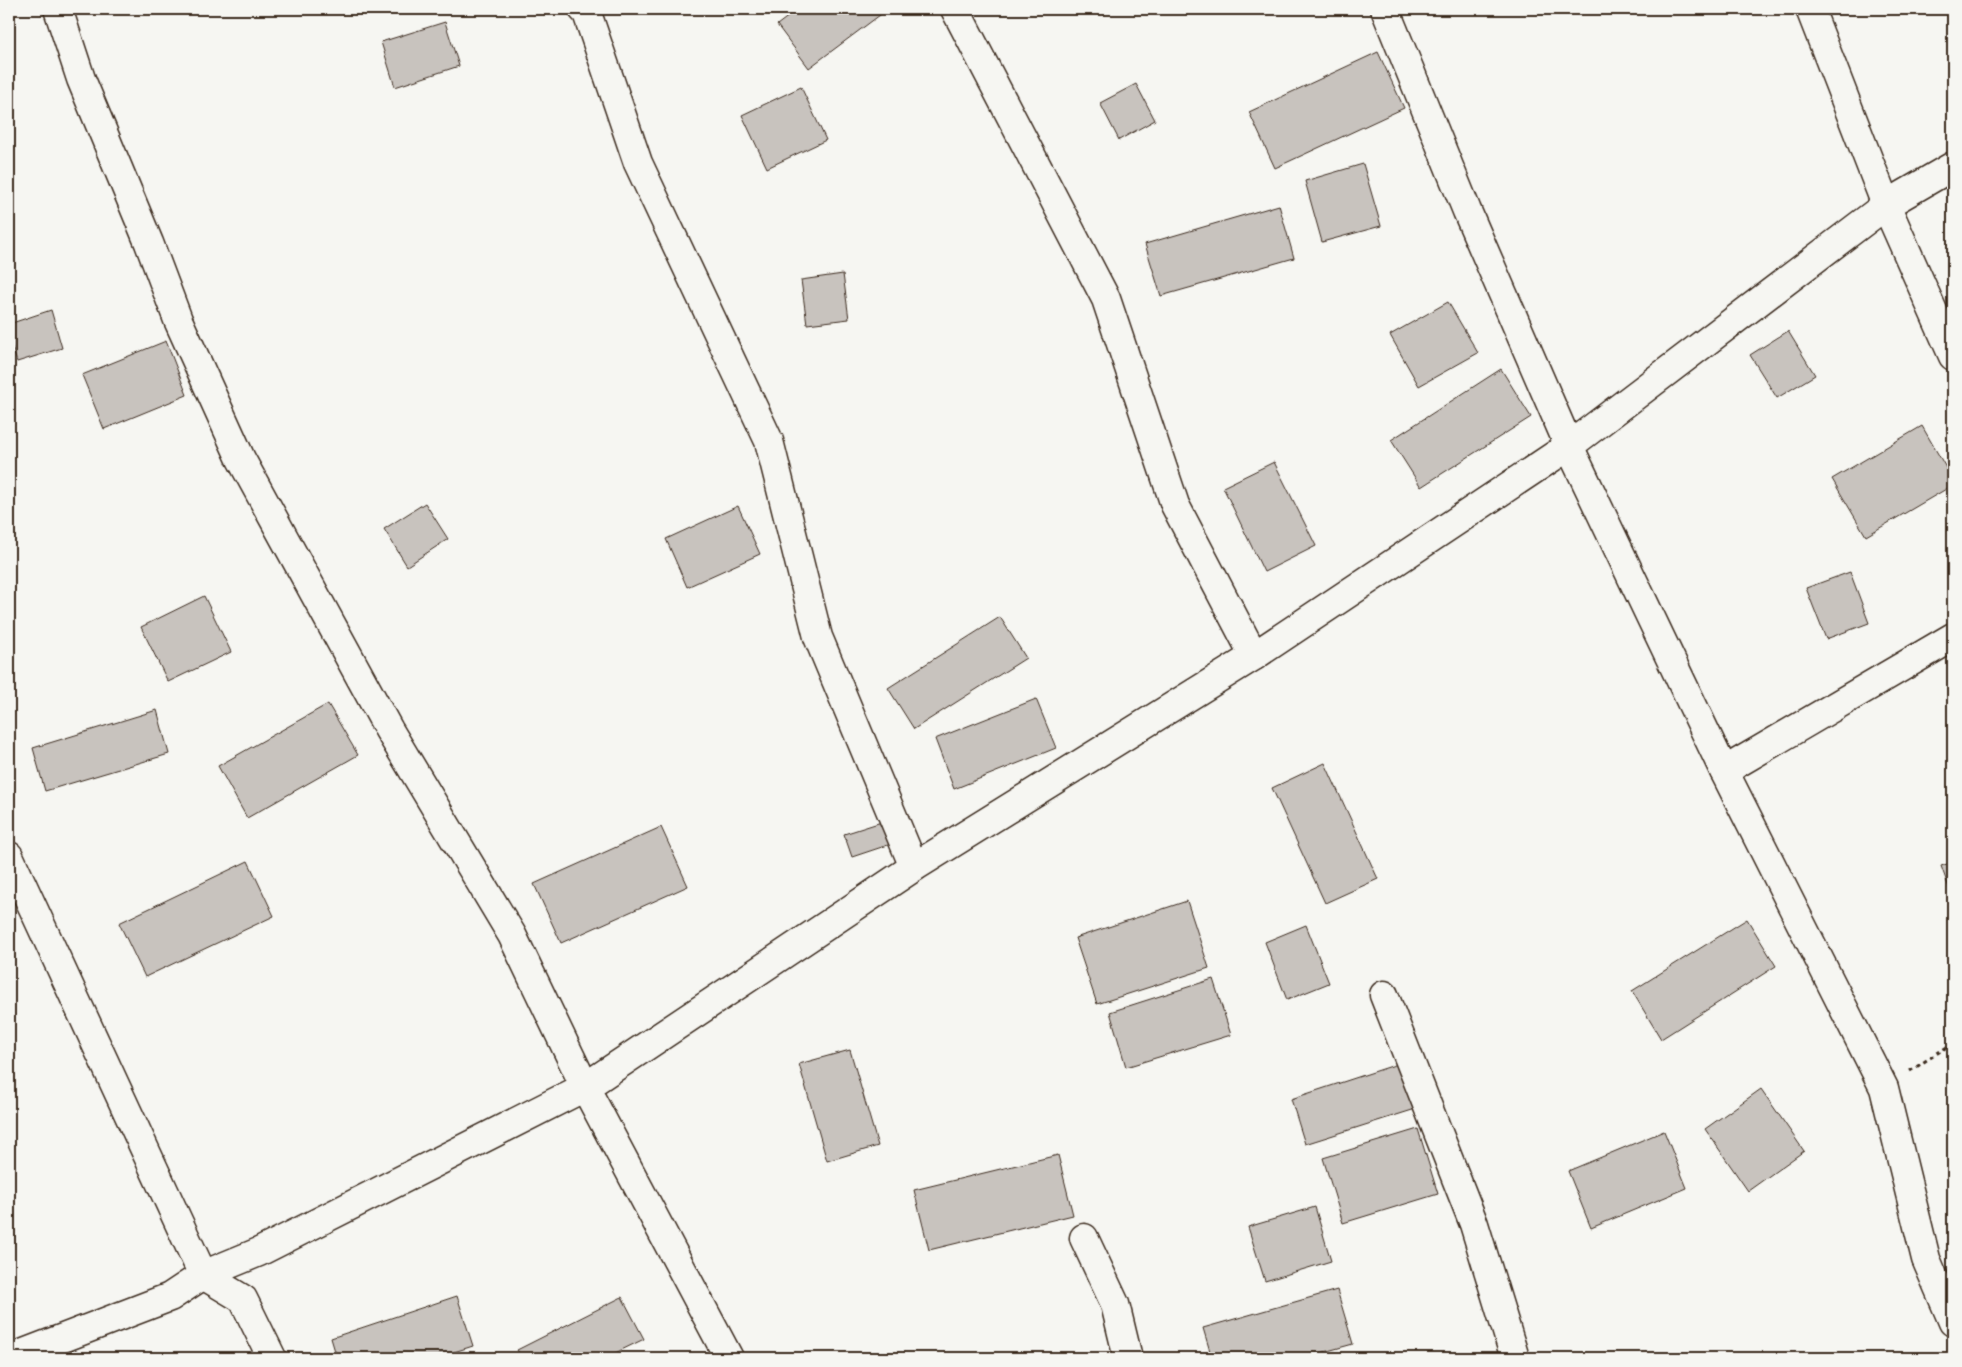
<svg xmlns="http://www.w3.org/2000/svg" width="1962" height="1367" viewBox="0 0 1962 1367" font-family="Delius,sans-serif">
<rect width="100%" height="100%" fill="#f6f6f2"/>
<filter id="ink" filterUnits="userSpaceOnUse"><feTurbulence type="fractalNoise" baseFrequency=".02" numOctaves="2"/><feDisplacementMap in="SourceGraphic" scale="10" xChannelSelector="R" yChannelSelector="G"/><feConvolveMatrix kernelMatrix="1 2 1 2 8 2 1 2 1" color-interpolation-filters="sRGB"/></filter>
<g filter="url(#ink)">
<g fill="#c8c3be" stroke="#3b2a1e">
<polygon points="798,9 888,9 809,68 777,25"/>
<polygon points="445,22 459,66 395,87 381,42"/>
<polygon points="1378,52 1404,108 1275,168 1249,112"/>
<polygon points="1136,84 1155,120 1119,140 1100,103"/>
<polygon points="801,87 826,140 767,168 742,115"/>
<polygon points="1363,164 1381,226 1322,242 1305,181"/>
<polygon points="1279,205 1294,258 1161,296 1145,244"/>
<polygon points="843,274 849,319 807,324 801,280"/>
<polygon points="1448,302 1478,353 1419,386 1390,335"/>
<polygon points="51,310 62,348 17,362 9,339 9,324"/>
<polygon points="1788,331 1815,375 1777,398 1750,355"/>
<polygon points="166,341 187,395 104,429 82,375"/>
<polygon points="1501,369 1531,417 1421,487 1391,440"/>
<polygon points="1922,426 1953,480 1953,485 1866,536 1832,479"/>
<polygon points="1274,462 1316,546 1264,572 1223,487"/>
<polygon points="425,503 448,539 407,566 384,529"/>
<polygon points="738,506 760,554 687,587 666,539"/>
<polygon points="1850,572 1869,623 1826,639 1806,588"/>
<polygon points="204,596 231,652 168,682 141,627"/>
<polygon points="1000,617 1026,658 914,729 888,688"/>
<polygon points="1036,699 1056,748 954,789 935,739"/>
<polygon points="328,704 358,755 247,818 218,766"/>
<polygon points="157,710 169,754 45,791 33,748"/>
<polygon points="1325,763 1378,879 1325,903 1272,788"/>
<polygon points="891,819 897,842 852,857 844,834"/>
<polygon points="661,827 688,886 561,943 534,884"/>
<polygon points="248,861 274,916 145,977 119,923"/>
<polygon points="1953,862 1953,895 1952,896 1941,866"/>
<polygon points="1187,901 1209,968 1097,1004 1075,938"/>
<polygon points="1747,919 1776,966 1661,1039 1632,991"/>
<polygon points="1306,925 1329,983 1287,1000 1265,942"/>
<polygon points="1213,979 1231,1035 1126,1067 1110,1012"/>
<polygon points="850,1050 878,1146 827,1161 799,1064"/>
<polygon points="1410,1060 1425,1106 1305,1144 1291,1099"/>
<polygon points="1761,1089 1804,1151 1748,1191 1705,1129"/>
<polygon points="1418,1129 1438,1194 1343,1223 1323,1158"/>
<polygon points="1664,1131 1687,1188 1591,1228 1568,1171"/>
<polygon points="1058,1155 1073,1215 929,1250 914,1190"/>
<polygon points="1315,1207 1331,1261 1265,1281 1248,1227"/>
<polygon points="1337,1290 1353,1344 1302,1358 1212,1358 1203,1328"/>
<polygon points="457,1296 473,1346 435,1358 337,1358 331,1338"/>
<polygon points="622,1297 644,1339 605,1358 522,1358 517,1350"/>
</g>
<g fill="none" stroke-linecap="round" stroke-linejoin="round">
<g stroke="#3b2a1e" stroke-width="31">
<g id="minor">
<polyline points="58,9 81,79 149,243 178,320 241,459 389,730 512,935 585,1087 729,1358"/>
<polyline points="583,9 587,13 638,163 769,441 818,637 914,867"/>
<polyline points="955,9 1106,299 1175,505 1254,656"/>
<polyline points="1385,9 1467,211 1569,446 1724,771 1884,1088 1926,1259 1953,1322"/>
<polyline points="1810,9 1886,205 1953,356"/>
<polyline points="1724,771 1953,637"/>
<polyline points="9,856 203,1275 170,1297 11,1358"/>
<polyline points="1384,995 1474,1224 1515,1358"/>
<polyline points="1084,1238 1115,1304 1128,1358"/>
<polyline points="272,1358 243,1299 203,1275 259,1252 585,1087 914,867 1254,656 1569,446 1886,205 1953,166"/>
</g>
</g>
<polyline stroke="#3b2a1e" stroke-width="3" stroke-dasharray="4 4" stroke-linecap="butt" points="1910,1071 1953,1043"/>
<use href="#minor" stroke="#f6f6f2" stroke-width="28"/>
</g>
</g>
<rect width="1962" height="1367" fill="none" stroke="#f6f6f2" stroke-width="30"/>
<rect x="15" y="15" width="1932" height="1337" fill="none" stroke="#3b2a1e" stroke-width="2" filter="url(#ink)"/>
</svg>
